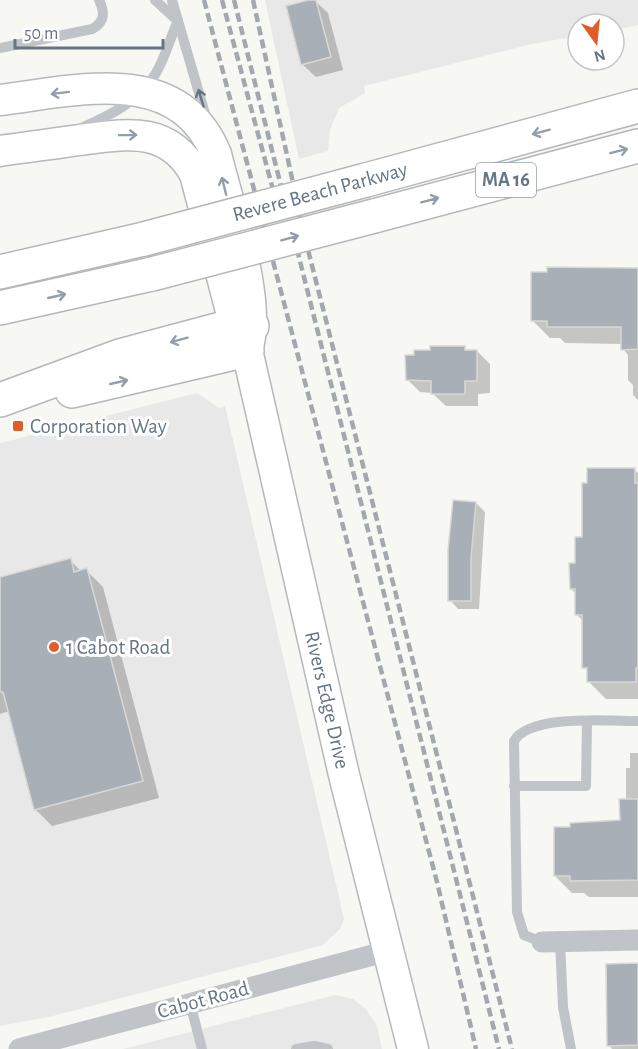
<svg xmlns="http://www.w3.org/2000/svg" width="638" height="1049" viewBox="0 0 638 1049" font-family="'Alegreya Sans',sans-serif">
<rect width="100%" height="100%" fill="#f7f7f3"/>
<g fill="#e7e8e7">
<polygon points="265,0 638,0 638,25 614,30 614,24 578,24 578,36 532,44 364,86 365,93 339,108 330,130 328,151 299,159"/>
<polygon points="197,393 219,408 225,406 344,919 340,929 323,945 53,1016 0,1026 0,443"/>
<polygon points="335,995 353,999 366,1009 377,1026 382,1049 123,1049"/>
</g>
<g fill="#0003">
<polygon points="314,0 328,13 343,70 316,77 302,64"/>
<polygon points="638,269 638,400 633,395 633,385 628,380 628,355 623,349 623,344 565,343 560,338 550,338 533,321"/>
<polygon points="464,348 468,351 477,351 490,364 490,393 478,394 478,406 446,406 432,393 420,392 407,379"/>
<polygon points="635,470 638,473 638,699 606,699 589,682 589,672 584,667 584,622 576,614 576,594 571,589 584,539"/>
<polygon points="476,503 485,512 479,609 458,609 450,600"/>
<polygon points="70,560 81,571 86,570 103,587 159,798 52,826 35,809 9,711 0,714 0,578"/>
<polygon points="630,753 638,753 638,897 589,897 584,893 572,893 555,876 572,829 621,821 626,800 626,768 630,768"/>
<polygon points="638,965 638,1049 612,1049 609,1045"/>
</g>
<g fill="#a8afb6" stroke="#d8d8d6" stroke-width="1.5">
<polygon points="308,0 316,0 331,57 301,65 286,6"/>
<polygon points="547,267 638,268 638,349 621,350 621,327 547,327 547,321 531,321 531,272 547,272"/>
<polygon points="430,346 465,346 465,350 477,350 477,381 465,381 465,394 431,394 431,381 406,380 405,355 414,355 414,350 430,350"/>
<polygon points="587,468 635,468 635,483 638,483 638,668 636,668 636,682 587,682 587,668 582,668 582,615 575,615 575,589 570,589 569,563 575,563 575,537 582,537 582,483 587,483"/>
<polygon points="453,500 476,502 471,558 471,601 448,601 448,550"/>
<polygon points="71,558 74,572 87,568 143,781 34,810 3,692 0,692 0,577"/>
<polygon points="619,799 638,799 638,880 570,881 570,876 554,876 554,827 570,827 570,823 620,820"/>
<polygon points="638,963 638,1045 607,1046 606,964"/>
</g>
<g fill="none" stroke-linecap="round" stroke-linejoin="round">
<g stroke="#b4b9be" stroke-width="33">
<g id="secondary">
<path d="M0 100C76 91 178 62 216 154 228 204 263 303 247 350"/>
<path d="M0 151C26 147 53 144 79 140 126 134 168 125 195 174L231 311 247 350 344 775 413 1049"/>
</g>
</g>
<g stroke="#b5b8bb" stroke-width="36">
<g id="trunk">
<polyline points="366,180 638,106"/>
<polyline points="374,216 638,146"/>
<polyline points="0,272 144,239"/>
<polyline points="0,308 152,274"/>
<polyline points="72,391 247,350"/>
<polyline points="0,400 120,356 236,325 252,326"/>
</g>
</g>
<g stroke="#c0c3c7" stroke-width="10">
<polyline points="155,0 178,21"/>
<polyline points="172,0 208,124"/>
<path d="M0 48 92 29C105 22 105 12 99 0"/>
<path d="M81 128C109 116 140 101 156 73 165 58 170 38 178 21"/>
<polyline points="514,786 586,786 587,721"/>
<polyline points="560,941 563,1007 571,1049"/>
<path d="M542 942 524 935 517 912 514 741C530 714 609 721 638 721"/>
<polyline points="190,1003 202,1049"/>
<polyline points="296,1049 314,1046 328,1049"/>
</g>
<g stroke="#c0c3c7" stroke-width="21">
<polyline points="542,942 638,940"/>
<polyline points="19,1049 388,951"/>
</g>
<use href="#secondary" stroke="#fff" stroke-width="30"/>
<use href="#trunk" stroke="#fff" stroke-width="33"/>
<g stroke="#a3a8ae" stroke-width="4.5" stroke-dasharray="9 4.5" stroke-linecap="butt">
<polyline points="204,0 437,882 476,1049"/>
<polyline points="222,0 275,197"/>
<polyline points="234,0 499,1049"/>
<polyline points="253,0 306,242 512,1049"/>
</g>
<g stroke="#b5b8bb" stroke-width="36" stroke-linecap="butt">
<g id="trunk-bridge">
<polyline points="144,239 366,180"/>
<polyline points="152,274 374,216"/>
</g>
</g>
<use href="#trunk-bridge" stroke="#fff" stroke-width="33"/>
</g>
<defs><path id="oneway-shaft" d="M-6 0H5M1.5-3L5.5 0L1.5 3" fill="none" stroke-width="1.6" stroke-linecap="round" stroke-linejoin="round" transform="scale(1.5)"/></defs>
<g stroke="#949ea9">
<use href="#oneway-shaft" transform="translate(60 93) rotate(173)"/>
<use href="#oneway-shaft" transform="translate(541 132) rotate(165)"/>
<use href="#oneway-shaft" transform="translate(128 135) rotate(-1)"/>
<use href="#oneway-shaft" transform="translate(619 151) rotate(-14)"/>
<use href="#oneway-shaft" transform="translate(224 186) rotate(-104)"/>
<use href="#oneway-shaft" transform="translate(430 200) rotate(-15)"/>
<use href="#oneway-shaft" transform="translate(290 238) rotate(-15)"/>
<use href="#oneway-shaft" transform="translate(57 296) rotate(-13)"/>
<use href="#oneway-shaft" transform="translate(179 340) rotate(165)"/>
<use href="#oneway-shaft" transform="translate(119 382) rotate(-13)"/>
</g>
<use stroke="#667584" href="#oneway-shaft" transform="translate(201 98) rotate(-107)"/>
<g fill="#e25c28" stroke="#fff" stroke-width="2">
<rect x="12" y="420" width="12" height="12" rx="3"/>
<circle cx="54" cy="647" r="6"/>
</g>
<g text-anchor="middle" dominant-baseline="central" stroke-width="6" stroke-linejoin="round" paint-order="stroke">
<rect fill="#fff" stroke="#949ea9" stroke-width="1.5" x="476" y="163" width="60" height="34" rx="4.5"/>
<g font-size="20" font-weight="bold" fill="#667584">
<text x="506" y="180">MA 16</text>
</g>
<g font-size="21" fill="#667584" stroke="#fff">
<text transform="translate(320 192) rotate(-15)">Revere Beach Parkway</text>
<text transform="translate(327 700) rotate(77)">Rivers Edge Drive</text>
<text transform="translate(203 1000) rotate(-15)">Cabot Road</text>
</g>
<g font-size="21" fill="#667584" stroke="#fff" text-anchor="start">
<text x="30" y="426">Corporation Way</text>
<text x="66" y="647">1 Cabot Road</text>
</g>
</g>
<g transform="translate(596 42) rotate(165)"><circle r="28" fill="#ffffff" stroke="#c2c8ce" stroke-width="1.5"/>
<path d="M0-4.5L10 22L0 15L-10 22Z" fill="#e25c28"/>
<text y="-9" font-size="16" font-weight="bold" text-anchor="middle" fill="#667584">N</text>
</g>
<path d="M15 39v9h148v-9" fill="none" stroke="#667584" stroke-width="3"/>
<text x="24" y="39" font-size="18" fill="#667584" stroke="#ffffff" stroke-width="4.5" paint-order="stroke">50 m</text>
</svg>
